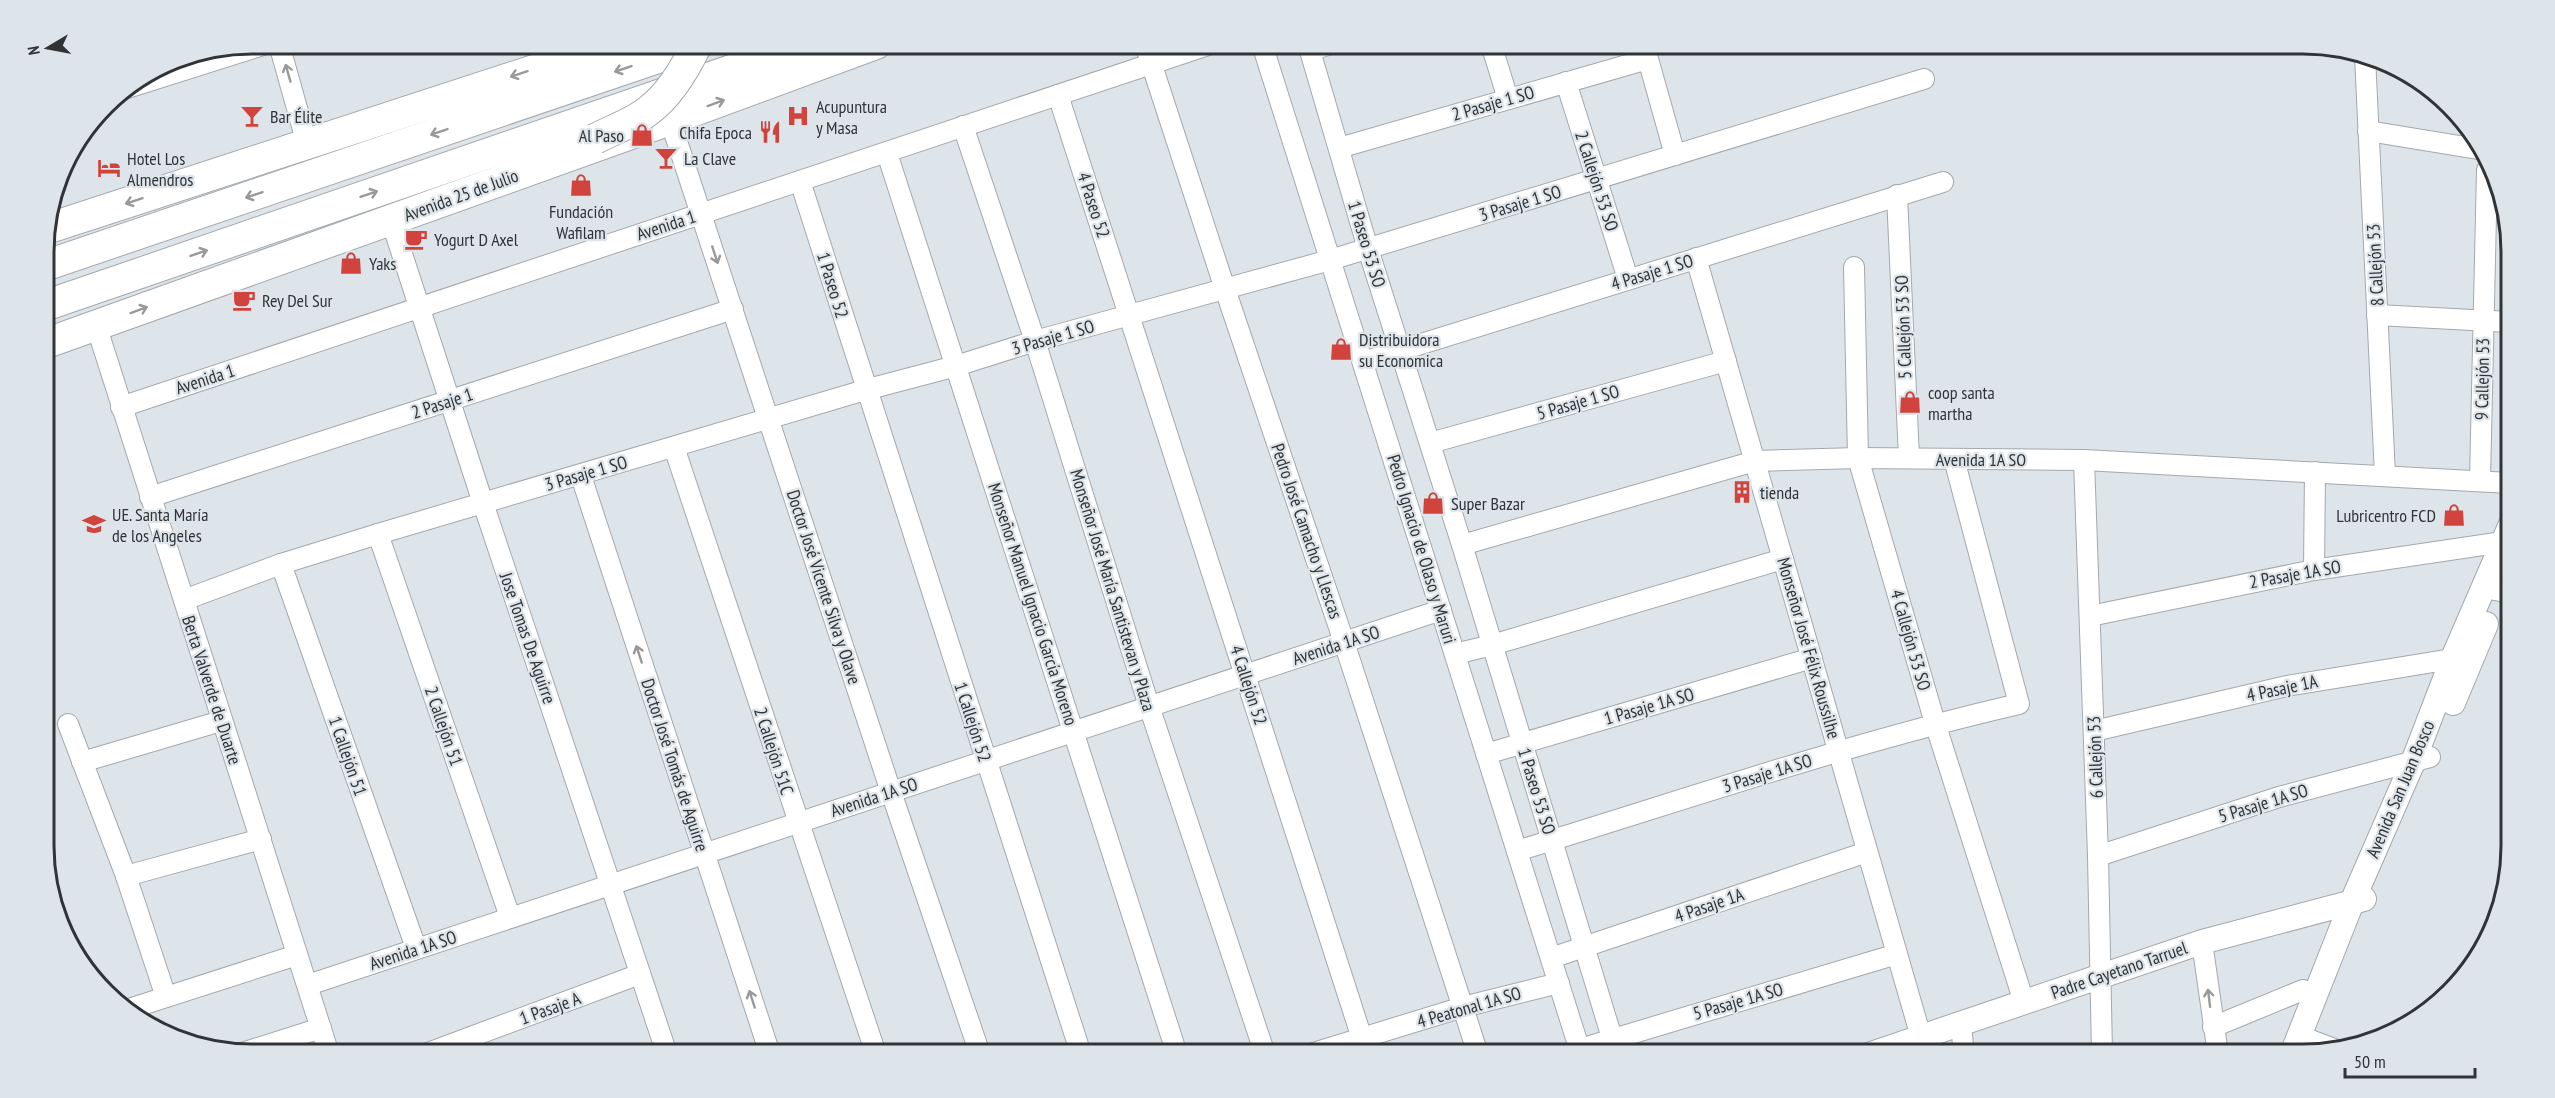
<svg xmlns="http://www.w3.org/2000/svg" width="2555" height="1098" viewBox="0 0 2555 1098" font-family="'PT Sans Narrow',sans-serif">
<rect width="100%" height="100%" fill="#dee5ea"/>
<g fill="none" stroke-linecap="round" stroke-linejoin="round">
<g stroke="#a2a9ae" stroke-width="22">
<g id="minor">
<polyline points="279,44 307,144"/>
<polyline points="1145,44 1225,289 1344,642 1478,1054"/>
<polyline points="1262,44 1581,1054"/>
<polyline points="1308,44 1368,249 1462,545 1612,1038"/>
<polyline points="1491,44 1508,99"/>
<polyline points="1310,50 1332,44"/>
<polyline points="2365,56 2385,475"/>
<polyline points="1566,82 1628,279"/>
<polyline points="124,89 266,44"/>
<polyline points="1058,95 1367,1054"/>
<polyline points="670,120 891,792 980,1054"/>
<polyline points="963,126 1035,341 1149,706 1265,1054"/>
<polyline points="2368,131 2478,149"/>
<polyline points="1339,148 1648,59 1675,155"/>
<polyline points="887,153 1177,1054"/>
<polyline points="800,181 1081,1054"/>
<polyline points="1897,195 1909,458"/>
<polyline points="391,220 483,503 667,1054"/>
<polyline points="1696,258 1921,1037"/>
<polyline points="1854,267 1858,458 1935,723 2024,1002"/>
<polyline points="2377,315 2510,322"/>
<polyline points="96,325 329,1054"/>
<polyline points="1363,362 1943,182"/>
<polyline points="121,407 1211,44"/>
<polyline points="1430,443 1726,361"/>
<polyline points="674,447 876,1054"/>
<polyline points="2084,460 2098,856 2102,1054"/>
<polyline points="581,476 770,1054"/>
<polyline points="2480,480 2487,170"/>
<polyline points="150,497 733,309"/>
<polyline points="378,534 510,917"/>
<polyline points="1462,545 1755,461 1858,458 2084,460 2510,483"/>
<polyline points="281,564 416,948"/>
<polyline points="2314,570 2315,472"/>
<polyline points="2484,588 2511,593"/>
<polyline points="184,600 281,564 378,534 865,390 956,366 1035,341 1330,260 1924,79"/>
<polyline points="2090,616 2314,570 2503,542"/>
<polyline points="1455,654 1492,645 1783,559"/>
<polyline points="68,724 126,876 166,997"/>
<polyline points="2094,731 2287,686 2464,657"/>
<polyline points="1486,754 1812,658"/>
<polyline points="82,762 221,721"/>
<path d="M1517 851C1684 800 1849 743 2019 704L1954 459"/>
<polyline points="2098,856 2279,797 2430,757"/>
<polyline points="126,876 261,839"/>
<polyline points="2202,942 2218,1054"/>
<polyline points="1551,958 1867,852"/>
<polyline points="308,985 1441,610"/>
<polyline points="132,1008 297,955"/>
<polyline points="1961,1026 1964,1054"/>
<polyline points="2213,1027 2303,990"/>
<polyline points="2300,1036 2337,1050"/>
<polyline points="1580,1049 1897,954"/>
<polyline points="242,1053 321,1028"/>
<polyline points="425,1054 640,974"/>
<polyline points="1310,1054 1463,1007 1559,983"/>
</g>
</g>
<g stroke="#a2a9ae" stroke-width="26">
<g id="tertiary">
<polyline points="2453,703 2486,624"/>
<polyline points="1871,1054 2202,942 2364,899"/>
<polyline points="2292,1054 2352,902 2413,762 2453,658 2511,524"/>
</g>
</g>
<g stroke="#a2a9ae" stroke-width="32">
<g id="primary">
<polyline points="46,229 614,44"/>
<polyline points="44,266 699,44"/>
<polyline points="44,306 807,44"/>
<polyline points="44,344 670,120 876,44"/>
</g>
</g>
<use href="#minor" stroke="#fff" stroke-width="20"/>
<use href="#tertiary" stroke="#fff" stroke-width="24"/>
<use href="#primary" stroke="#fff" stroke-width="30"/>
<g stroke="#a2a9ae" stroke-width="32" stroke-linecap="butt">
<path id="primary-bridge" d="M595 139C612 130 633 123 648 111 670 95 686 67 697 44"/>
</g>
<use href="#primary-bridge" stroke="#fff" stroke-width="30"/>
</g>
<defs><path id="oneway-shaft" d="M-6 0H5M1.5-3L5.5 0L1.5 3" fill="none" stroke-width="1.6" stroke-linecap="round" stroke-linejoin="round" transform="scale(1.5)"/></defs>
<g stroke="#989a9a">
<use href="#oneway-shaft" transform="translate(623 69) rotate(161)"/>
<use href="#oneway-shaft" transform="translate(288 73) rotate(-106)"/>
<use href="#oneway-shaft" transform="translate(519 74) rotate(162)"/>
<use href="#oneway-shaft" transform="translate(716 103) rotate(-20)"/>
<use href="#oneway-shaft" transform="translate(439 132) rotate(161)"/>
<use href="#oneway-shaft" transform="translate(369 194) rotate(-19)"/>
<use href="#oneway-shaft" transform="translate(254 195) rotate(161)"/>
<use href="#oneway-shaft" transform="translate(134 201) rotate(162)"/>
<use href="#oneway-shaft" transform="translate(199 253) rotate(-19)"/>
<use href="#oneway-shaft" transform="translate(715 255) rotate(72)"/>
<use href="#oneway-shaft" transform="translate(139 310) rotate(-20)"/>
<use href="#oneway-shaft" transform="translate(639 654) rotate(-108)"/>
<use href="#oneway-shaft" transform="translate(2209 998) rotate(-97)"/>
<use href="#oneway-shaft" transform="translate(752 999) rotate(-108)"/>
</g>
<defs>
<g id="bar-bare" transform="scale(1.8)"><path d="M-6-5H6L.8 .8V4.5H3.5V6h-7V4.5H-.8V.8Z" fill="#d1433d" stroke="#dee5ea" stroke-width="2.5" paint-order="stroke"/></g>
<g id="hospital-bare" transform="scale(1.8)"><path d="M-5-5h3v3.5h4V-5h3V5h-3V1.5h-4V5h-3Z" fill="#d1433d" stroke="#dee5ea" stroke-width="2.5" paint-order="stroke"/></g>
<g id="restaurant-bare" transform="scale(1.8)"><path d="M-5-6h1v4h1v-4h1v4h1v-4h1v5L-1.5 .5V6h-2V.5L-5-1ZM5-6V6H3V1.5H1.5Q1.5-4 5-6Z" fill="#d1433d" stroke="#dee5ea" stroke-width="2.5" paint-order="stroke"/></g>
<g id="shop-bare" transform="scale(1.8)"><path d="M-5-2.5h2.3a2.7 3.5 0 0 1 5.4 0H5L5.5 6h-11ZM-1.5-2.5h3a1.5 2.3 0 0 0-3 0Z" fill="#d1433d" stroke="#dee5ea" stroke-width="2.5" paint-order="stroke"/></g>
<g id="hotel-bare" transform="scale(1.8)"><path d="M-6-4.5h1.5V1H6V5H4.5V3h-9V5H-6ZM-4 0a1.8 1.8 0 1 1 3.6 0ZM.5 0V-2.5h3Q6-2.5 6 0Z" fill="#d1433d" stroke="#dee5ea" stroke-width="2.5" paint-order="stroke"/></g>
<g id="cafe-bare" transform="scale(1.8)"><path d="M-5.5-4.5H6V0H3Q3 3.5 0 3.5H-2.5Q-5.5 3.5-5.5 0ZM3-3.2v2h1.7v-2ZM-6 4.5H4V6H-6Z" fill="#d1433d" stroke="#dee5ea" stroke-width="2.5" paint-order="stroke"/></g>
<g id="building-bare" transform="scale(1.8)"><path d="M-4-6H4V6H1V3H-1V6H-4ZM-2.5-4.3h1.7v1.8h-1.7ZM.8-4.3h1.7v1.8H.8ZM-2.5-1h1.7V.8h-1.7ZM.8-1h1.7V.8H.8Z" fill="#d1433d" stroke="#dee5ea" stroke-width="2.5" paint-order="stroke"/></g>
<g id="school-bare" transform="scale(1.8)"><path d="M0-5L7-2L0 1L-7-2ZM-4 1L0 2.5L4 1V4Q0 6-4 4Z" fill="#d1433d" stroke="#dee5ea" stroke-width="2.5" paint-order="stroke"/></g>
</defs>
<g fill-rule="evenodd">
<use href="#bar-bare" x="252" y="116"/>
<use href="#hospital-bare" x="798" y="116"/>
<use href="#restaurant-bare" x="770" y="132"/>
<use href="#shop-bare" x="642" y="135"/>
<use href="#bar-bare" x="666" y="158"/>
<use href="#hotel-bare" x="109" y="168"/>
<use href="#shop-bare" x="581" y="185"/>
<use href="#cafe-bare" x="416" y="239"/>
<use href="#shop-bare" x="351" y="263"/>
<use href="#cafe-bare" x="244" y="300"/>
<use href="#shop-bare" x="1341" y="349"/>
<use href="#shop-bare" x="1910" y="402"/>
<use href="#building-bare" x="1742" y="492"/>
<use href="#shop-bare" x="1433" y="503"/>
<use href="#shop-bare" x="2454" y="515"/>
<use href="#school-bare" x="94" y="524"/>
</g>
<g text-anchor="middle" dominant-baseline="central" stroke-width="4.5" stroke-linejoin="round" paint-order="stroke">
<g font-size="18" fill="#313436" stroke="#dee5ea">
<text transform="translate(1493 103) rotate(-16)">2 Pasaje 1 SO</text>
<text transform="translate(1597 181) rotate(72)">2 Callejón 53 SO</text>
<text transform="translate(461 195) rotate(-20)">Avenida 25 de Julio</text>
<text transform="translate(1520 203) rotate(-17)">3 Pasaje 1 SO</text>
<text transform="translate(1094 205) rotate(72)">4 Paseo 52</text>
<text transform="translate(666 225) rotate(-18)">Avenida 1</text>
<text transform="translate(1367 244) rotate(73)">1 Paseo 53 SO</text>
<text transform="translate(2375 265) rotate(-93)">8 Callejón 53</text>
<text transform="translate(1652 272) rotate(-17)">4 Pasaje 1 SO</text>
<text transform="translate(833 285) rotate(73)">1 Paseo 52</text>
<text transform="translate(1903 327) rotate(-92)">5 Callejón 53 SO</text>
<text transform="translate(1053 337) rotate(-16)">3 Pasaje 1 SO</text>
<text transform="translate(205 379) rotate(-18)">Avenida 1</text>
<text transform="translate(2482 379) rotate(-89)">9 Callejón 53</text>
<text transform="translate(1578 402) rotate(-16)">5 Pasaje 1 SO</text>
<text transform="translate(442 403) rotate(-18)">2 Pasaje 1</text>
<text x="1981" y="459">Avenida 1A SO</text>
<text transform="translate(586 473) rotate(-16)">3 Pasaje 1 SO</text>
<text transform="translate(1307 531) rotate(71)">Pedro José Camacho y Llescas</text>
<text transform="translate(1422 549) rotate(73)">Pedro Ignacio de Olaso y Maruri</text>
<text transform="translate(2295 574) rotate(-10)">2 Pasaje 1A SO</text>
<text transform="translate(824 587) rotate(72)">Doctor José Vicente Silva y Olave</text>
<text transform="translate(1113 590) rotate(73)">Monseñor José María Santistevan y Plaza</text>
<text transform="translate(1033 604) rotate(72)">Monseñor Manuel Ignacio García Moreno</text>
<text transform="translate(528 638) rotate(71)">Jose Tomas De Aguirre</text>
<text transform="translate(1911 640) rotate(74)">4 Callejón 53 SO</text>
<text transform="translate(1336 645) rotate(-18)">Avenida 1A SO</text>
<text transform="translate(1809 648) rotate(74)">Monseñor José Félix Roussilhe</text>
<text transform="translate(1249 685) rotate(72)">4 Callejón 52</text>
<text transform="translate(2282 688) rotate(-12)">4 Pasaje 1A</text>
<text transform="translate(212 690) rotate(72)">Berta Valverde de Duarte</text>
<text transform="translate(1649 706) rotate(-16)">1 Pasaje 1A SO</text>
<text transform="translate(973 722) rotate(72)">1 Callejón 52</text>
<text transform="translate(444 726) rotate(71)">2 Callejón 51</text>
<text transform="translate(774 751) rotate(72)">2 Callejón 51C</text>
<text transform="translate(348 756) rotate(71)">1 Callejón 51</text>
<text transform="translate(2095 757) rotate(-92)">6 Callejón 53</text>
<text transform="translate(675 765) rotate(72)">Doctor José Tomás de Aguirre</text>
<text transform="translate(1767 773) rotate(-17)">3 Pasaje 1A SO</text>
<text transform="translate(2400 789) rotate(-67)">Avenida San Juan Bosco</text>
<text transform="translate(1537 791) rotate(73)">1 Paseo 53 SO</text>
<text transform="translate(874 797) rotate(-18)">Avenida 1A SO</text>
<text transform="translate(2263 803) rotate(-17)">5 Pasaje 1A SO</text>
<text transform="translate(1709 905) rotate(-19)">4 Pasaje 1A</text>
<text transform="translate(413 950) rotate(-18)">Avenida 1A SO</text>
<text transform="translate(2119 970) rotate(-19)">Padre Cayetano Tarruel</text>
<text transform="translate(1738 1001) rotate(-16)">5 Pasaje 1A SO</text>
<text transform="translate(1469 1007) rotate(-16)">4 Peatonal 1A SO</text>
<text transform="translate(550 1008) rotate(-20)">1 Pasaje A</text>
</g>
<g font-size="18" fill="#313436" stroke="#dee5ea" text-anchor="start">
<text x="816" y="106">Acupuntura<tspan x="816" dy="21">y Masa</tspan></text>
<text x="270" y="116">Bar Élite</text>
<text x="752" y="132" text-anchor="end">Chifa Epoca</text>
<text x="624" y="135" text-anchor="end">Al Paso</text>
<text x="127" y="158">Hotel Los<tspan x="127" dy="21">Almendros</tspan></text>
<text x="684" y="158">La Clave</text>
<text x="581" y="211" text-anchor="middle">Fundación<tspan x="581" dy="21">Wafilam</tspan></text>
<text x="434" y="239">Yogurt D Axel</text>
<text x="369" y="263">Yaks</text>
<text x="262" y="300">Rey Del Sur</text>
<text x="1359" y="339">Distribuidora<tspan x="1359" dy="21">su Economica</tspan></text>
<text x="1928" y="392">coop santa<tspan x="1928" dy="21">martha</tspan></text>
<text x="1760" y="492">tienda</text>
<text x="1451" y="503">Super Bazar</text>
<text x="112" y="514">UE. Santa María<tspan x="112" dy="21">de los Angeles</tspan></text>
<text x="2436" y="515" text-anchor="end">Lubricentro FCD</text>
</g>
</g>
<path d="M0 0H2555V1098H0ZM252 54H2303A198 198 0 0 1 2501 252V846A198 198 0 0 1 2303 1044H252A198 198 0 0 1 54 846V252A198 198 0 0 1 252 54Z" fill="#dee5ea" fill-rule="evenodd"/>
<path fill="none" stroke="#313436" stroke-width="3" d="M252 54H2303A198 198 0 0 1 2501 252V846A198 198 0 0 1 2303 1044H252A198 198 0 0 1 54 846V252A198 198 0 0 1 252 54Z"/>
<g transform="translate(48 48) rotate(260)" stroke="#dee5ea" stroke-width="4.5" paint-order="stroke">
<path d="M0-4.5L10 22L0 15L-10 22Z" fill="#313436"/>
<text y="-9" font-size="16" font-weight="bold" text-anchor="middle" fill="#313436">N</text>
</g>
<path d="M2345 1068v9h130v-9" fill="none" stroke="#313436" stroke-width="3"/>
<text x="2354" y="1068" font-size="18" fill="#313436" stroke="#dee5ea" stroke-width="4.5" paint-order="stroke">50 m</text>
</svg>
